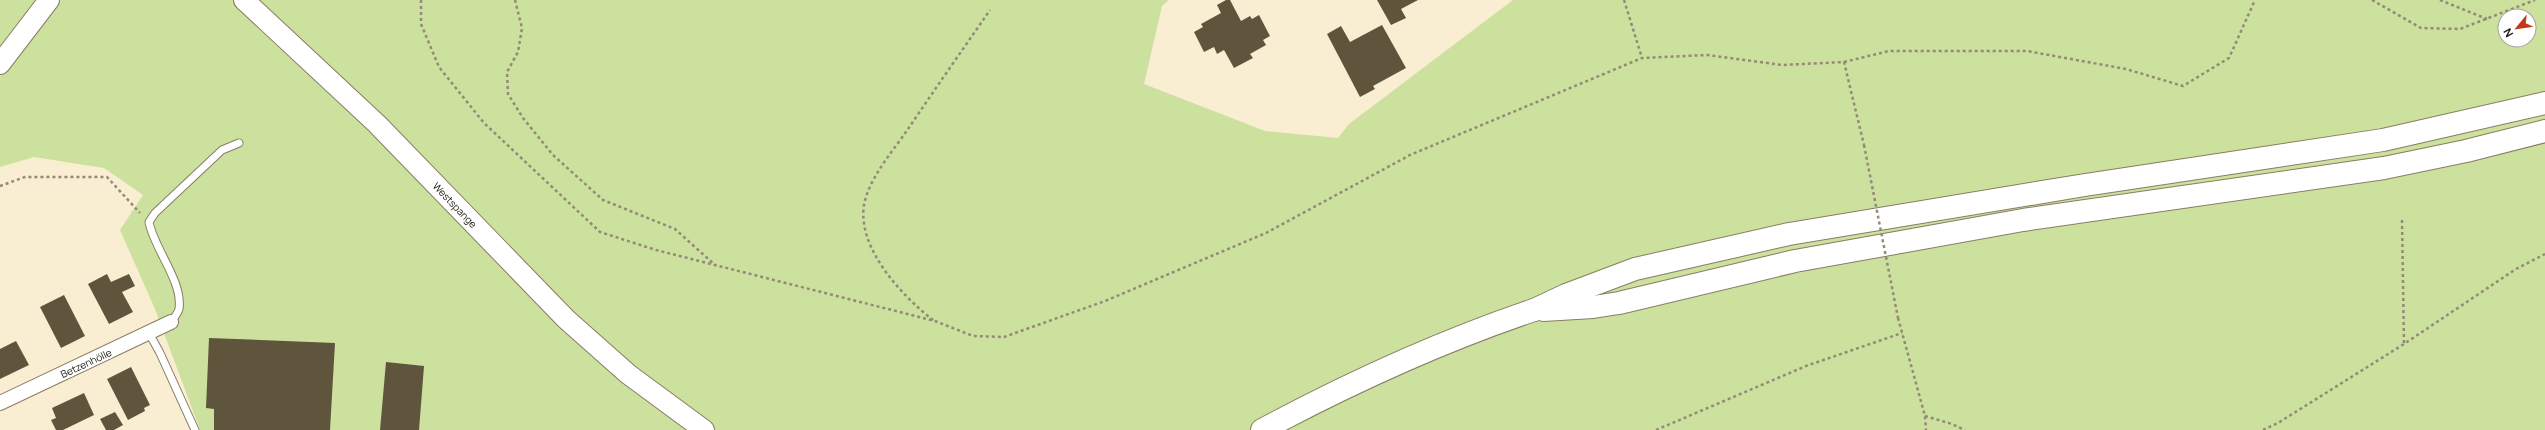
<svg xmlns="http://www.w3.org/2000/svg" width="2545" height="430" viewBox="0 0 2545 430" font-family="Manrope,sans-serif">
<rect width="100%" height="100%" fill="#f9edd2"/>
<path fill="#cce19e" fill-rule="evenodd" d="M0 0H1169L1162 6 1144 84 1265 131 1338 138 1349 124 1513 0H2545V430H200L155 309 120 230 143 195 104 168 34 157 0 167ZM2505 16H2529V40H2505Z"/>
<g fill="#5f553d">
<polygon points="1226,0 1230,0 1241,21 1250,16 1252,19 1259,15 1270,36 1263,40 1266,45 1250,54 1253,58 1234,68 1224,50 1217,54 1214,47 1204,52 1194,32 1203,27 1201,24 1221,13 1217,5"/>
<polygon points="1377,0 1418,0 1401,9 1406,18 1391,25"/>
<polygon points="1382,25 1406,68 1373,86 1375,89 1360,97 1327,34 1341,26 1350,42"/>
<polygon points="107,274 111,282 129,274 135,286 122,292 133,312 109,324 88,284"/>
<polygon points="64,295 85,336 61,348 40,307"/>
<polygon points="209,338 335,343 330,430 214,430 214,409 206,408"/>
<polygon points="16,341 29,365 0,379 0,349"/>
<polygon points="386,362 424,366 419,430 380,430"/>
<polygon points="131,367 150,405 144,408 145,411 128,420 107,379"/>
<polygon points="84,393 94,415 63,430 56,430 51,420 56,418 52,408"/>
<polygon points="115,412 123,425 114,430 106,430 100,419"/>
</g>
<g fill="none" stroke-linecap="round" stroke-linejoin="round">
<g stroke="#887d64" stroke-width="9">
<g id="lane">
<path d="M171 322C174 318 178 313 179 309 183 281 154 249 149 222L155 213 222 150 239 143"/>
<polyline points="149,333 160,353 195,430"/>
</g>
</g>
<g stroke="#887d64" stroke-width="16">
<polyline id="street" points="0,403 171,322"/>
</g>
<g stroke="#887d64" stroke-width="22">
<g id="secondary">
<polyline points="244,0 377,124 566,319 628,374 704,430"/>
<polyline points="0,64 49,0"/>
</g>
</g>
<g stroke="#887d64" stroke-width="24">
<path id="primary" d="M1262 430C1350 383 1439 342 1534 310"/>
</g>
<g stroke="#887d64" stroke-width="24">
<g id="highway">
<polyline points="1534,310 1566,295 1635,269 1789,234 2085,185 2383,140 2545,103"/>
<polyline points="1543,310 1593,307 1619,303 1795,261 2023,220 2384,168 2466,151 2545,131"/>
</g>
</g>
<g stroke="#938a77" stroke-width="2.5" stroke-dasharray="3 3" stroke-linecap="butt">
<polyline points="421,0 421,24 439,67 484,123 600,232 656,250 935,321 973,336 1004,337 1105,301 1266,233 1410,155 1642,58 1707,55 1782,65 1844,62 1864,145"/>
<polyline points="515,0 522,28 518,52 507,72 508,94 523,118 553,155 603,200 675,229 715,265"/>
<polyline points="1624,0 1642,58"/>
<polyline points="2372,0 2421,28 2460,29 2535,0"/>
<polyline points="2440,0 2487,19"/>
<polyline points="1844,62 1889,51 2027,51 2126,69 2183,86 2229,58 2255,0"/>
<polyline points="0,186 25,177 107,177 140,213"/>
<polyline points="2402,220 2404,344"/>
<polyline points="1898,318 1925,416 1926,430"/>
<path d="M933 320C902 296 857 248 864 205 869 178 893 151 908 129 935 89 963 49 990 10"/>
<polyline points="1925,416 1952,424 1965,430"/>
<polyline points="1656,430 1806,366 1902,333"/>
<polyline points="2263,430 2278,423 2404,344 2516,269 2545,254"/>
</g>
<use href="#lane" stroke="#fff" stroke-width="7"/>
<use href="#street" stroke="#fff" stroke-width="14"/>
<use href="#secondary" stroke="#fff" stroke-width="20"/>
<use href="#primary" stroke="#fff" stroke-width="22"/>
<use href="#highway" stroke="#fff" stroke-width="22"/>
<polyline stroke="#938a77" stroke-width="2.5" stroke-dasharray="3 3" stroke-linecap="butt" points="1864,145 1898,318"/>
</g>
<g text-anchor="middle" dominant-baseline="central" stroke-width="4" stroke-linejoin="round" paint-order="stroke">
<g font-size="10" fill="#1c170e" stroke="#fff">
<text transform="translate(455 205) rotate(46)">Westspange</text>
<text transform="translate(86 363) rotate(-25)">Betzenhölle</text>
</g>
</g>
<g transform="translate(2517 28) rotate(241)"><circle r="19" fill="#ffffff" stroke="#a4a29f"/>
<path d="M0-3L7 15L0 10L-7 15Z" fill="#c33917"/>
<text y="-6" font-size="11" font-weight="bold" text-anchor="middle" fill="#1c170e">N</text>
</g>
</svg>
